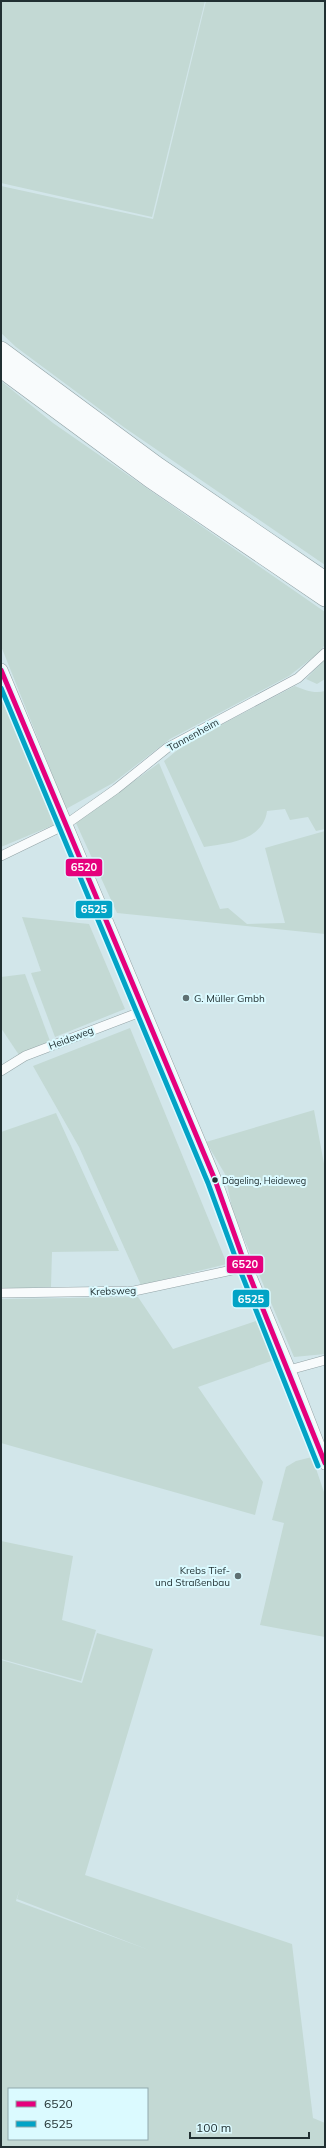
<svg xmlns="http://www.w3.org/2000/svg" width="326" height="2148" viewBox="0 0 326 2148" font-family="Mulish,sans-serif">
<rect width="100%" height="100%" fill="#d2e6ea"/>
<g fill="#c3d9d4" fill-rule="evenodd">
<polygon points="1,1 205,1 152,217 1,183"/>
<polygon points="206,1 325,1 325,565 125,428 16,347 1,333 1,186 153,219"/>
<polygon points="1,381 53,423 325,612 325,644 321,651 289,676 170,739 113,783 66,809 1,646"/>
<polygon points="325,659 325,679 317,684 306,679"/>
<path d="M295 686C305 690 314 694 325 691V829L316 831 308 817 290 820 285 809 267 811C263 841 228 843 204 847L164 761 186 743Z"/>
<polygon points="1,693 56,824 1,847"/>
<polygon points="159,763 220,909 228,908 247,924 285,923 265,848 325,831 325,934 117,913 76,823"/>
<polygon points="22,917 89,924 125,1009 55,1037 31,973 41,971"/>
<polygon points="25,974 50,1041 19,1055 1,1028 1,977"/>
<polygon points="130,1028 227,1264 141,1285 79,1147 33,1066"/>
<polygon points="314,1110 325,1169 325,1354 294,1357 233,1213 225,1174 206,1142"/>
<polygon points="56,1113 119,1251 52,1252 51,1287 1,1289 1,1132"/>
<polygon points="138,1297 173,1349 256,1321 274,1360 198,1387 263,1482 255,1515 1,1443 1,1299"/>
<polygon points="312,1457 325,1495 325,1637 260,1625 284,1523 272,1520 286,1467 296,1461"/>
<polygon points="1,1541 73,1556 62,1620 96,1630 81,1681 1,1659"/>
<path d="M97 1633 153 1649 85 1875 292 1944 313 2118 325 2123V2147H1V1660L82 1683ZM20 1888 17 1899 149 1950 16 1901ZM9 2089H147V2139H9Z"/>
</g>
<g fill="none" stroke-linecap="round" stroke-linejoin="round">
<g stroke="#93a3a6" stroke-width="10">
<g id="street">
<polyline points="1,856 65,825 116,789 167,748 298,678 325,653"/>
<polyline points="1,1071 25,1056 143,1011"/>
<polyline points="1,1293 134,1291 246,1267"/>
<polyline points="289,1370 325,1360"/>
</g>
</g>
<g stroke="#93a3a6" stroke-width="14">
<polyline id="secondary" points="1,670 215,1180 246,1267 289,1370 325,1463"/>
</g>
<g stroke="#93a3a6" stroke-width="18">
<g id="highway">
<polyline points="1,350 158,466 325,580"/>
<polyline points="1,369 150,479 325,598"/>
</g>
</g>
<use href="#street" stroke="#f8fbfc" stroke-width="9"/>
<use href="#secondary" stroke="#f8fbfc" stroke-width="13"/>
<use href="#highway" stroke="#f8fbfc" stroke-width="17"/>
<g stroke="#dbfaff" stroke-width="8">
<polyline id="bus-1" points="1,670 215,1180 246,1267 325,1463"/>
</g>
<g stroke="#dbfaff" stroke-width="8">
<polyline id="bus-2" points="1,688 208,1183 240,1270 318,1466"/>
</g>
<use href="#bus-1" stroke="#e5007d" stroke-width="5"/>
<use href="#bus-2" stroke="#02a3c6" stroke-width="5"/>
</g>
<g fill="#5f7072" stroke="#dbfaff" stroke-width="1.5">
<circle cx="186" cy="998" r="4"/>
<circle cx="238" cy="1576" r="4"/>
</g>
<circle fill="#213032" stroke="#dbfaff" stroke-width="1.5" cx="215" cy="1180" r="3.5"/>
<g text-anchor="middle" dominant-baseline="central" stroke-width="4" stroke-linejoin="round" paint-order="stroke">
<g font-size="9" fill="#213032" stroke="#dbfaff" text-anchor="start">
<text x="222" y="1180">Dägeling, Heideweg</text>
</g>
<g font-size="10" fill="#213032" stroke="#dbfaff">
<text transform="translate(193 735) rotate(-29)">Tannenheim</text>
<text transform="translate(71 1038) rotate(-21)">Heideweg</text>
<text transform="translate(113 1291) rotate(-2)">Krebsweg</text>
</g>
<g font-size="10" fill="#213032" stroke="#dbfaff" text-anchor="start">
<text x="194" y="998">G. Müller Gmbh</text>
<text x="230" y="1570" text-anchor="end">Krebs Tief-<tspan x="230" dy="12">und Straßenbau</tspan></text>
</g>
</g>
<g stroke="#dbfaff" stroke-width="1.5">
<rect x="65" y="858" width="38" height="19" rx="4" fill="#e5007d"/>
<rect x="75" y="900" width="38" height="19" rx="4" fill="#02a3c6"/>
<rect x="226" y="1255" width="38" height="19" rx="4" fill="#e5007d"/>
<rect x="232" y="1289" width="38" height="19" rx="4" fill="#02a3c6"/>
</g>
<g font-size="11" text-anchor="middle" font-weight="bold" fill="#fff">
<text x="84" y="871">6520</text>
<text x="94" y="913">6525</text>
<text x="245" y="1268">6520</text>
<text x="251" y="1303">6525</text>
</g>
<rect width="326" height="2148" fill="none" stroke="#213032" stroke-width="4"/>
<rect x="8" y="2088" width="140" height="52" fill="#dbfaff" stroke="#91a9ad"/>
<rect x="16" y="2101" width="20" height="6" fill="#e5007d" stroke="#91a9ad"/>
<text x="44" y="2108" font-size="12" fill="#213032">6520</text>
<rect x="16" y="2121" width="20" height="6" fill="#02a3c6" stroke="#91a9ad"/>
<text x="44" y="2128" font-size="12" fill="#213032">6525</text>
<path d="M190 2132v6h119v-6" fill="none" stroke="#213032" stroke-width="2"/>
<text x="196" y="2132" font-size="12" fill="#213032" stroke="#dbfaff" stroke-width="3" paint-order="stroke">100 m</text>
</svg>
